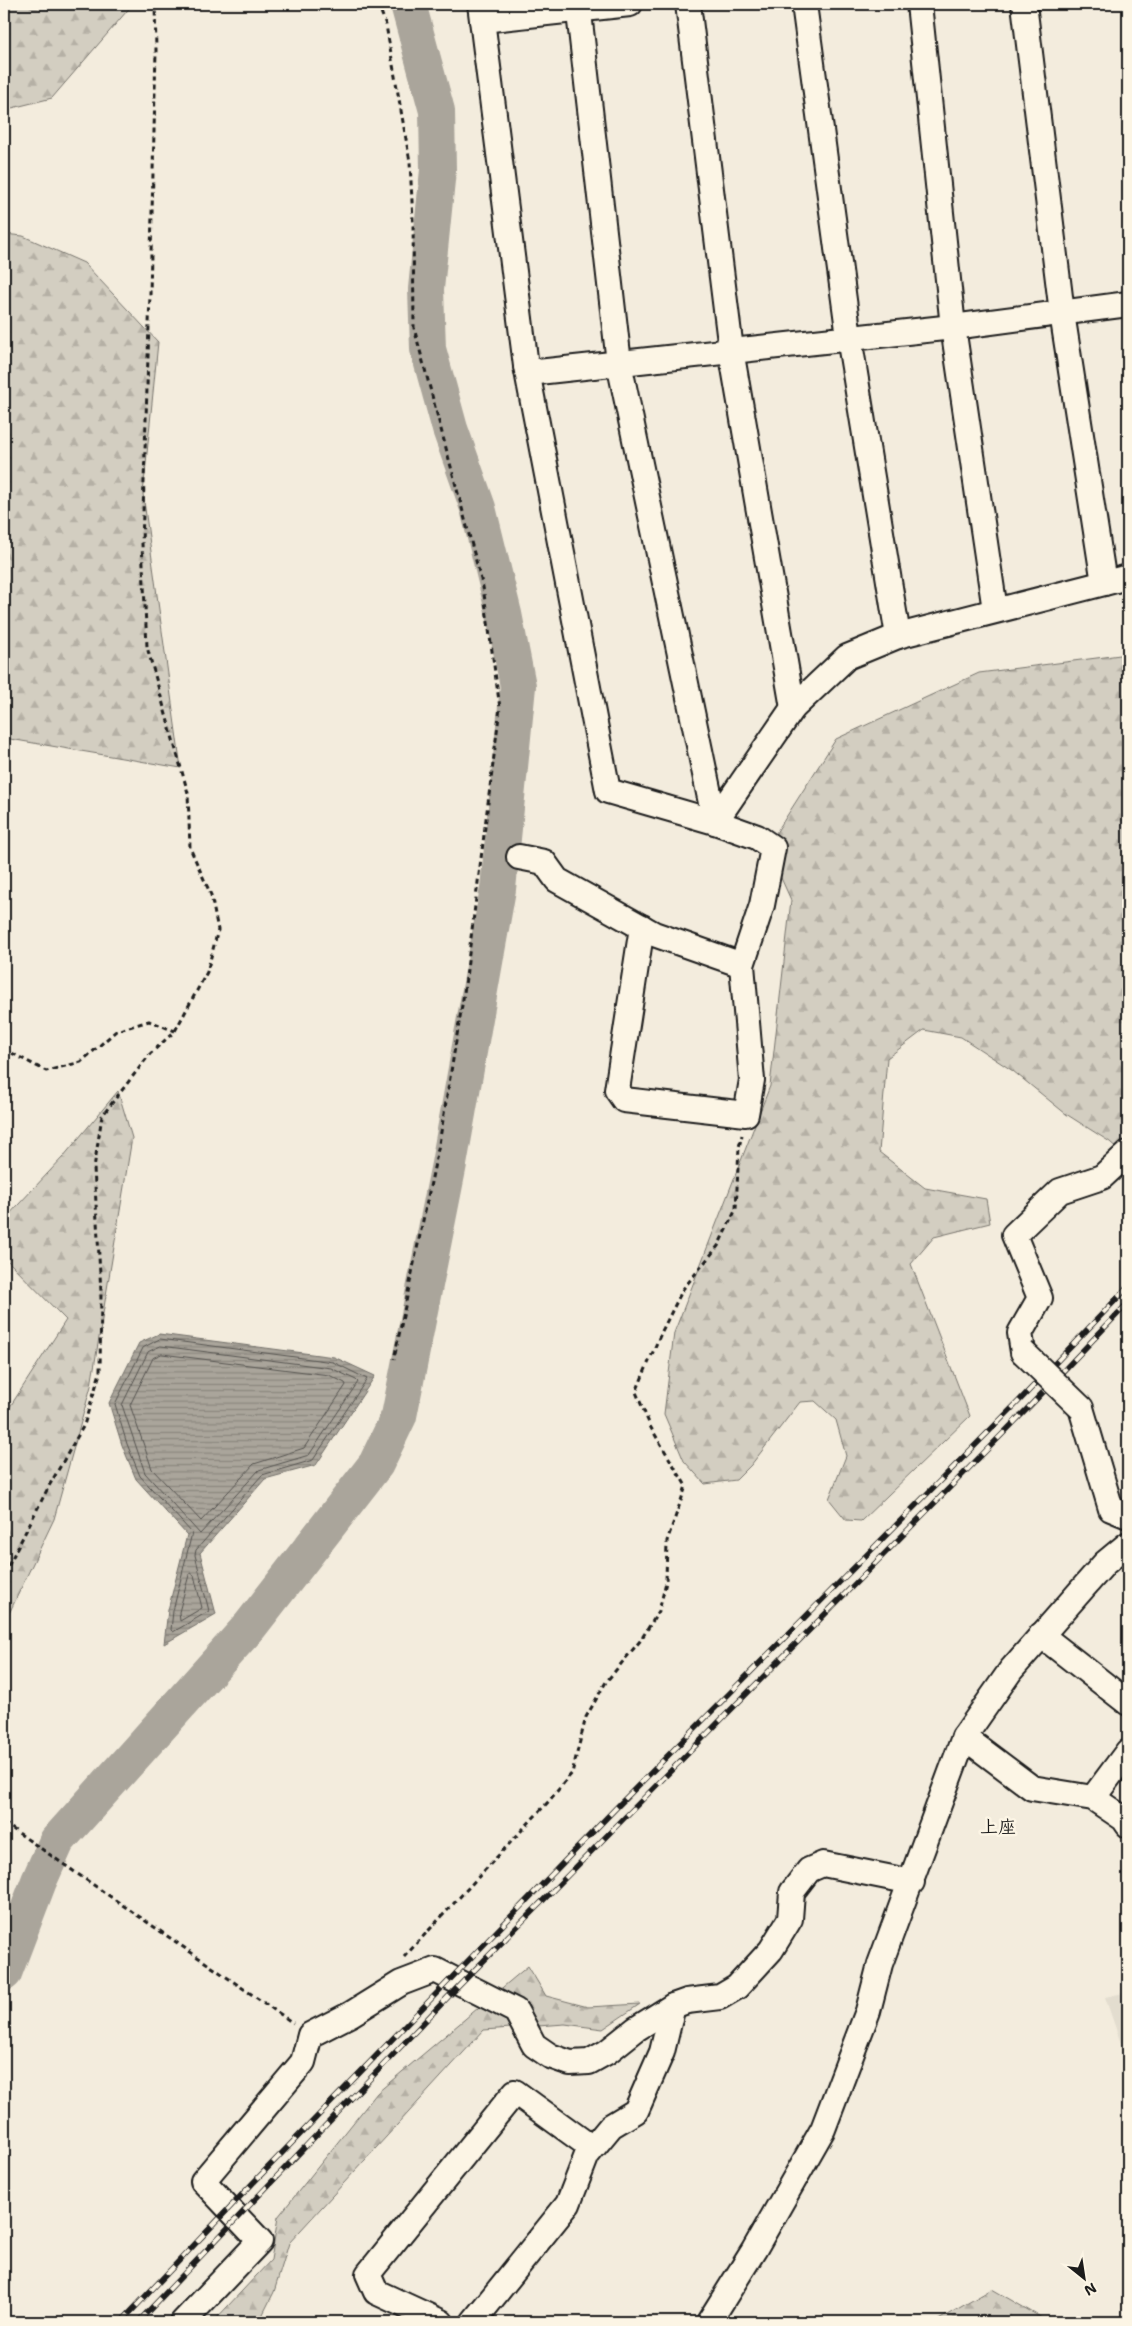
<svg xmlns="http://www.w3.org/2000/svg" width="1132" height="2326" viewBox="0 0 1132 2326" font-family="'Shantell Sans','Klee One',sans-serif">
<defs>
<pattern id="forest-firs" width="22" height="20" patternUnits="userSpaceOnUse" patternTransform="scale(1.25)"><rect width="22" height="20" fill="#d3cec1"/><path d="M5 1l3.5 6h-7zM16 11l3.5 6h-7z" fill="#b5b0a5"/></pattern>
<pattern id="water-rules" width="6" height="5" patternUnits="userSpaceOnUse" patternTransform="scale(1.25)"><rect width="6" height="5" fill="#aaa59b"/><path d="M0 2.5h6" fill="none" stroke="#8a867e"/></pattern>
</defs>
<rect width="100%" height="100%" fill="#f3ecdd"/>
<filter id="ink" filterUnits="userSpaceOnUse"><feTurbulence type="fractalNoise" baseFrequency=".02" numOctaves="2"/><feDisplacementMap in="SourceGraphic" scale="10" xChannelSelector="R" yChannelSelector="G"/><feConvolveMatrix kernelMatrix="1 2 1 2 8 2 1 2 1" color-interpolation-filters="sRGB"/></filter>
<g filter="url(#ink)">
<polygon fill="#e3ddcf" points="1128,1992 1128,2064 1105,1997"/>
<g fill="url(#forest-firs)" stroke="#78756e">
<polygon points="4,4 133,4 52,98 4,110"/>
<polygon points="4,234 23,236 84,263 158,342 143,494 181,768 4,738"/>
<polygon points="1128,654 1128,1158 1110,1142 1066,1114 1013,1071 961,1037 924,1030 887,1058 879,1152 925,1188 986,1199 990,1223 934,1237 911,1264 970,1416 861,1521 846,1520 829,1499 846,1456 836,1420 815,1401 800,1402 751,1465 736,1480 705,1484 684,1461 664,1414 674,1333 770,1086 791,900 767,847 836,739 979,673"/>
<polygon points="118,1091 132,1138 91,1386 54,1519 4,1624 4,1416 66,1320 4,1257 4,1220 63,1157"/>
<polygon points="528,1966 546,1996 588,2007 640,2004 603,2029 565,2024 484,2030 289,2243 274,2292 259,2322 213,2322 271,2260 278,2217 377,2093"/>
<polygon points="992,2289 1042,2318 1036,2322 935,2322"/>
</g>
<polygon fill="url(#water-rules)" stroke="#716e68" points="159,1334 334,1357 375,1376 316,1465 265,1479 200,1553 216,1614 164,1644 168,1610 187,1535 136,1479 122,1445 109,1403 139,1343"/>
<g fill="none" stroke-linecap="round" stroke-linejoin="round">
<g stroke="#55534f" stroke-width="1">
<polygon points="160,1339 333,1362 367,1379 313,1460 262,1475 196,1550 195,1555 209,1611 173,1632 171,1630 173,1611 192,1533 140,1476 127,1444 115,1404 143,1348"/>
<polygon points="161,1346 331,1368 356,1380 358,1382 309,1455 259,1470 200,1534 145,1473 122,1405 148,1352"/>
<polygon points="162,1354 329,1375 345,1383 346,1385 304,1448 254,1464 201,1521 152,1469 130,1405 153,1358"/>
<polygon points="191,1573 194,1575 202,1608 180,1621 179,1612 189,1575"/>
</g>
<polyline stroke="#aaa59b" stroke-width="36" points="4,1973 39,1881 57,1841 250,1626 376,1464 399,1416 449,1164 498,889 518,686 504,614 478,508 450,429 428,349 426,289 438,170 437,111 408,4"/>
<g stroke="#1c1c1c" stroke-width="28">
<g id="minor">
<polyline points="480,4 526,366 608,791 715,822 793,708 847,657 898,636 1128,577"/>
<polyline points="578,4 619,363 715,822 757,837 773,848 762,905 742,965 752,1080 746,1114 624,1100 617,1090 642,927"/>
<polyline points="688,4 731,350 793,708"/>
<polyline points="804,4 849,337 898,636"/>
<polyline points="919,4 953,327 995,610"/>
<polyline points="1024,4 1062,313 1104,583"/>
<polyline points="482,20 630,4"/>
<polyline points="526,366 538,372 953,327 1128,304"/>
<polyline points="519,857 544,862 557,880 654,934 742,965"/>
<polyline points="1023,1352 1020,1333 1040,1298 1014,1235 1060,1191 1102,1177 1128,1153"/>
<polyline points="1081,1408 1111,1509 1128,1516"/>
<polyline points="1041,1635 1128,1703"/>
<polyline points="964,1737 1032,1788 1093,1798 1124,1819 1128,1825"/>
<polyline points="1093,1798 1128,1751"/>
<polyline points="183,2322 260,2241 203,2181 303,2062 310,2035 351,2014 401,1983 435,1970 516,2011 534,2045 550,2056 570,2063 589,2062 607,2052 636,2029 673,2006 687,2001 720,1997 737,1987 771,1950 790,1919 792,1892 809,1870 823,1864 912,1882"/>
<polyline points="441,2322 376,2292 368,2274 515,2092 592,2148"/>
<polyline points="473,2322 568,2204 587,2155 611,2126 636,2111 662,2052 673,2006"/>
<polyline points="709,2322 754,2250 823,2129 868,2011 880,1964 964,1737 1011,1670 1105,1563 1128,1544"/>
</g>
</g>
<g stroke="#1c1c1c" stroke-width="3" stroke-dasharray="5 4" stroke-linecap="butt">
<polyline points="378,4 386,25 410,162 413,221 414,328 483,587 500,708 464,993 439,1144 394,1359"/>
<polyline points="4,1049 46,1071 81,1062 116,1031 149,1021 175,1031"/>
<polyline points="4,1574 49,1486 84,1425 100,1373 101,1292 94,1168 102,1116 150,1054 175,1031 207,972 218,930 211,895 190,848 188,793 147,647 142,544 150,294 156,50 155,4"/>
<polyline points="4,1823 293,2023"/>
<polyline points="404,1957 549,1801 572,1773 586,1717 606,1682 640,1641 659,1611 666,1582 667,1541 686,1486 651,1428 636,1392 661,1333 683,1289 718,1246 736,1209 739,1147 742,1135"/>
</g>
<use href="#minor" stroke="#fcf5e5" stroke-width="24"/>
<g stroke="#1c1c1c" stroke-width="5.5">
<g id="rail">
<polyline points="121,2322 252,2184 617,1807 1018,1402 1128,1287"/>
<polyline points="138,2322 449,1996 1027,1409 1128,1303"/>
</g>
</g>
<use href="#rail" stroke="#fcf5e5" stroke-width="4" stroke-dasharray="11" stroke-linecap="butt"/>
<g stroke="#1c1c1c" stroke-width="28" stroke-linecap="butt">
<polyline id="minor-bridge" points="1023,1352 1081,1408"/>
</g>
<use href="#minor-bridge" stroke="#fcf5e5" stroke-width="24"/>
</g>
</g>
<g text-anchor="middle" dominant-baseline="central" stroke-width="5" stroke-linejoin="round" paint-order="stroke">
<g font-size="18" font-weight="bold" fill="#1c1c1c" stroke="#fcf5e5">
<text x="998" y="1827">上座</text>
</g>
</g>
<rect width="1132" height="2326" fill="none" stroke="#fcf5e5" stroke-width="20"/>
<rect x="10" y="10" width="1112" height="2306" fill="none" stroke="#1c1c1c" stroke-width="2" filter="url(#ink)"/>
<g transform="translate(1084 2278) rotate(150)" stroke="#fcf5e5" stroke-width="4" paint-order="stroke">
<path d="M0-4L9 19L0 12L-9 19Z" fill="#1c1c1c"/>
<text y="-8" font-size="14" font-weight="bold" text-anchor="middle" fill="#1c1c1c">N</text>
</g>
</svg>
